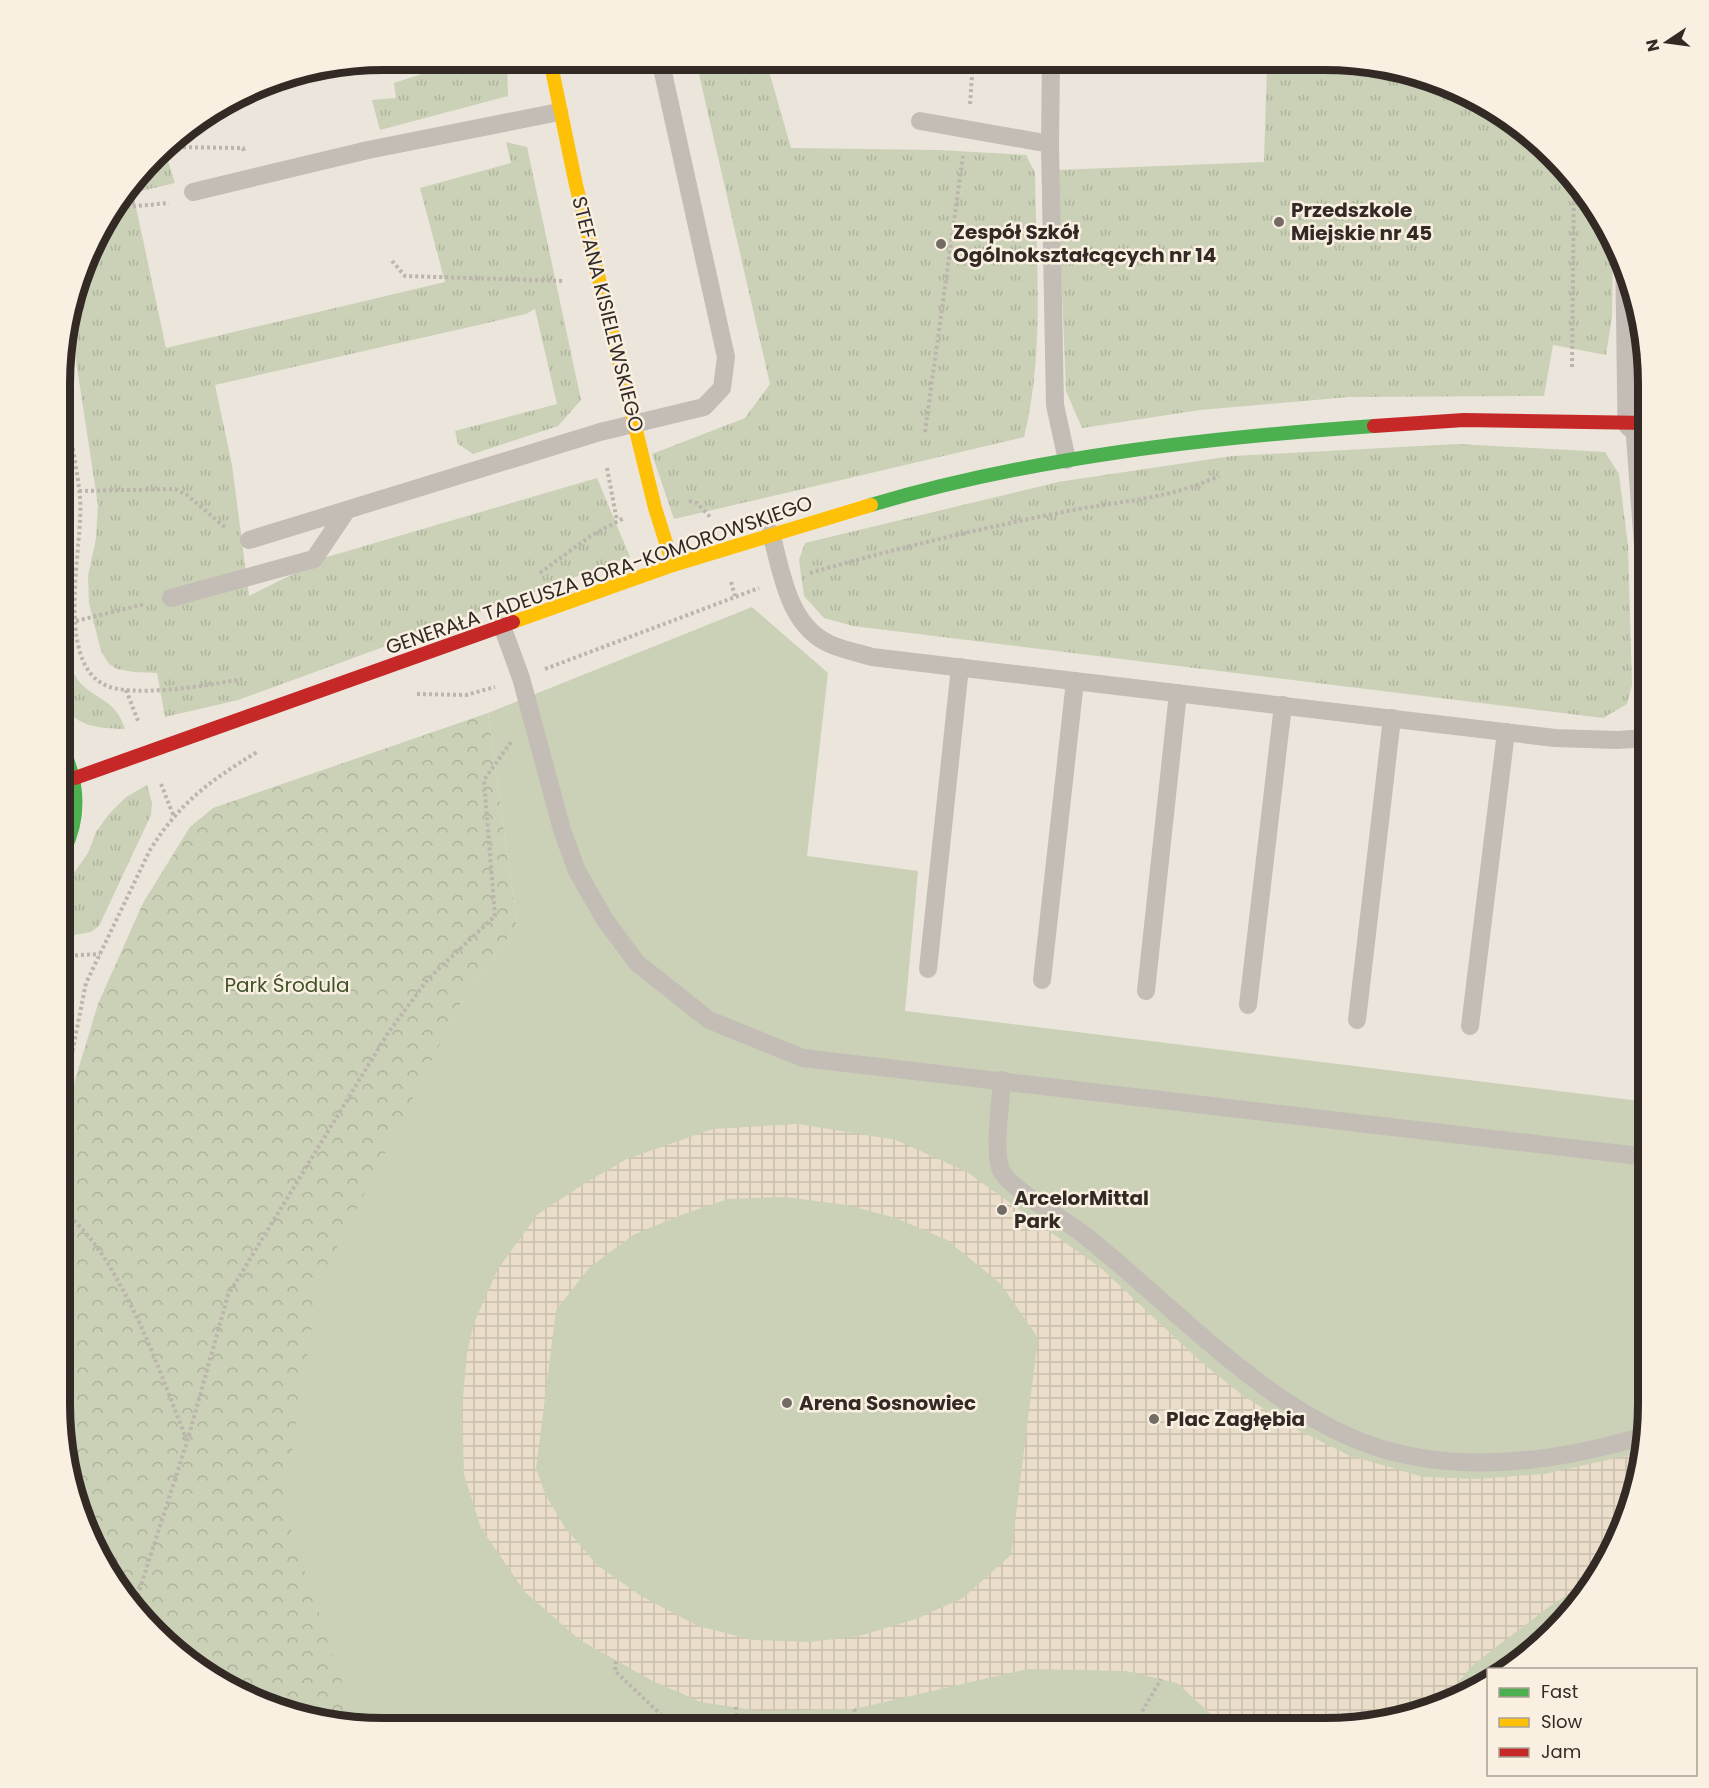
<svg xmlns="http://www.w3.org/2000/svg" width="1709" height="1788" viewBox="0 0 1709 1788" font-family="Poppins,sans-serif">
<defs>
<pattern id="grass-tufts" width="24" height="20" patternUnits="userSpaceOnUse" patternTransform="scale(1.5)"><rect width="24" height="20" fill="#cad1b6"/><path d="M3 7l-1-3M5 7V3M7 7l1-3M15 17l-1-3M17 17v-4M19 17l1-3" fill="none" stroke="#aeb49c"/></pattern>
<pattern id="park-crowns" width="20" height="18" patternUnits="userSpaceOnUse" patternTransform="scale(1.5)"><rect width="20" height="18" fill="#cad1b6"/><path d="M2 6a3 3 0 1 1 6 0M12 15a3 3 0 1 1 6 0" fill="none" stroke="#aeb49c"/></pattern>
<pattern id="plaza-grid" width="8" height="8" patternUnits="userSpaceOnUse" patternTransform="scale(1.5)"><rect width="8" height="8" fill="#eadeca"/><path d="M0 4h8M4 0v8" fill="none" stroke="#c9bfad"/></pattern>
</defs>
<rect width="100%" height="100%" fill="#ebe5dc"/>
<g fill="url(#grass-tufts)">
<polygon points="465,60 507,60 508,96 380,130 372,100 396,98 394,83"/>
<path d="M696 61H766L791 148 939 150 1026 155 1035 173C1036 261 1045 352 1024 437L674 519 652 454 745 418 770 384Z"/>
<polygon points="1267,62 1367,63 1487,104 1554,155 1594,204 1613,242 1612,316 1606,355 1553,345 1544,396 1349,397 1200,410 1082,428 1066,391 1057,170 1264,162"/>
<polygon points="506,142 527,147 581,400 558,426 473,454 458,444 455,431 557,404 535,309 526,314 215,385 232,465 249,596 327,557 597,478 630,557 238,700 165,717 157,673 134,672 117,669 109,664 101,651 89,603 88,576 96,539 98,505 72,335 72,307 104,222 164,149 175,183 133,193 166,348 445,282 420,188 511,163"/>
<polygon points="1458,444 1605,452 1619,474 1628,546 1632,685 1627,704 1603,718 853,626 824,618 804,596 799,560 805,543 1058,482 1232,456"/>
<path d="M64 664H71C80 701 113 690 125 729 104 729 71 727 64 702 61 691 64 675 64 664Z"/>
<polygon points="147,785 152,803 151,815 99,926 91,932 63,937 64,887 88,853 96,832 109,814 126,797"/>
</g>
<polygon fill="url(#park-crowns)" points="488,713 517,926 464,997 393,1138 353,1715 368,1727 363,1727 300,1717 222,1685 170,1647 115,1584 77,1508 61,1425 62,1156 69,1100 98,1004 143,903 190,827 213,808"/>
<polygon fill="#cad1b6" points="752,607 828,673 807,856 918,871 905,1011 1648,1102 1648,1425 1638,1488 1606,1566 1568,1618 1509,1669 1488,1670 1488,1681 1429,1711 1346,1727 368,1727 353,1715 283,1505 319,1283 464,997 517,926 488,713"/>
<path fill="url(#plaza-grid)" fill-rule="evenodd" d="M798 1124 896 1140 967 1172 1102 1269 1201 1362 1242 1395 1296 1429 1348 1455 1423 1477 1477 1479 1544 1474 1644 1452 1638 1488 1606 1566 1600 1574 1550 1606 1474 1664 1436 1707 1346 1727H1225L1177 1683 1126 1671 1028 1669 854 1709 759 1711 701 1702 651 1680 580 1640 525 1592 481 1528 464 1474 462 1408 467 1354 474 1323 498 1269 538 1214 587 1182 627 1159 713 1129ZM786 1197 847 1205 896 1218 947 1240 1001 1284 1038 1338 1011 1555 963 1598 916 1619 859 1636 810 1642 753 1640 698 1626 641 1596 597 1565 566 1529 546 1496 536 1469 556 1310 589 1268 633 1235 681 1215 728 1199Z"/>
<g fill="none" stroke-linecap="round" stroke-linejoin="round">
<g stroke="#bcb5ae" stroke-width="4" stroke-dasharray="3 3" stroke-linecap="butt">
<polyline points="970,104 973,62"/>
<polyline points="165,147 243,148 244,151"/>
<polyline points="115,208 169,203"/>
<polyline points="392,261 405,276 564,281"/>
<polyline points="1572,367 1574,179"/>
<path d="M66 407C70 437 77 467 80 497 84 544 54 657 103 684 128 699 212 685 242 679"/>
<polyline points="925,432 963,156"/>
<polyline points="607,468 617,521"/>
<polyline points="79,491 175,489 187,495 227,529"/>
<polyline points="689,501 697,503 710,517"/>
<polyline points="540,573 592,535 624,518"/>
<path d="M810 573C893 549 978 529 1063 512 1118 501 1167 500 1219 476"/>
<polyline points="731,582 735,596"/>
<polyline points="76,621 145,604"/>
<polyline points="545,669 759,588"/>
<polyline points="126,690 138,721"/>
<polyline points="417,694 466,695 495,687"/>
<polyline points="161,784 174,817"/>
<polyline points="63,956 100,954"/>
<path d="M62 1104 86 983 150 850C180 802 210 781 257 752"/>
<path d="M62 1207C75 1222 90 1236 101 1253 139 1310 162 1377 187 1441"/>
<polyline points="134,1607 187,1442 228,1295 388,1033 428,979 495,916 484,780 511,742"/>
<polyline points="616,1661 615,1671 674,1727"/>
<polyline points="736,1707 737,1727"/>
<polyline points="854,1709 865,1727 874,1727"/>
<polyline points="939,1727 984,1727"/>
<polyline points="1133,1727 1161,1679"/>
</g>
<g stroke="#c3bdb6" stroke-width="18">
<polyline points="920,121 1050,144 1055,405 1067,460"/>
<polyline points="1050,144 1051,62"/>
<polyline points="193,192 368,150 559,112"/>
<polyline points="1634,422 1648,616"/>
<path d="M771 533C782 573 788 627 832 645 844 650 859 653 872 657L1555 738 1617 740 1648 738"/>
<polyline points="249,540 600,432 704,407 722,388 726,357 662,68 657,61"/>
<polyline points="171,598 314,559 347,510"/>
<polyline points="502,626 521,678 562,830 577,871 605,920 637,963 709,1020 803,1058 1648,1157"/>
<polyline points="928,969 960,667"/>
<polyline points="1042,980 1075,681"/>
<polyline points="1146,991 1178,693"/>
<polyline points="1248,1005 1283,705"/>
<polyline points="1357,1020 1392,718"/>
<polyline points="1470,1026 1506,732"/>
<path d="M1002 1080C1001 1101 993 1151 1001 1170 1010 1189 1062 1218 1079 1231 1171 1302 1266 1412 1379 1448 1466 1475 1561 1461 1647 1435"/>
</g>
<polyline stroke="#c3bdb6" stroke-width="33" points="1632,280 1634,422"/>
<g stroke="#4caf50" stroke-width="14">
<path d="M871 505C1032 457 1206 438 1374 426"/>
<path d="M64 752C78 784 80 818 64 850"/>
</g>
<g stroke="#ffc107" stroke-width="14">
<polyline points="550,60 576,185 655,508 673,565"/>
<polyline points="513,622 673,565 871,505"/>
</g>
<g stroke="#c62828" stroke-width="14">
<polyline points="1374,426 1464,420 1648,423"/>
<polyline points="75,778 513,622"/>
</g>
</g>
<g fill="#736b65" stroke="#f9f0e2" stroke-width="2">
<circle cx="1279" cy="222" r="6"/>
<circle cx="941" cy="244" r="6"/>
<circle cx="1002" cy="1210" r="6"/>
<circle cx="787" cy="1403" r="6"/>
<circle cx="1154" cy="1419" r="6"/>
</g>
<g text-anchor="middle" dominant-baseline="central" stroke-width="5" stroke-linejoin="round" paint-order="stroke">
<g font-size="20" font-weight="bold" fill="#332a25" stroke="#f9f0e2" text-anchor="start">
<text x="1291" y="210">Przedszkole<tspan x="1291" dy="23">Miejskie nr 45</tspan></text>
<text x="953" y="232">Zespół Szkół<tspan x="953" dy="23">Ogólnokształcących nr 14</tspan></text>
<text x="1014" y="1198">ArcelorMittal<tspan x="1014" dy="23">Park</tspan></text>
<text x="799" y="1403">Arena Sosnowiec</text>
<text x="1166" y="1419">Plac Zagłębia</text>
</g>
<g font-size="20" fill="#332a25" stroke="#f9f0e2">
<text transform="translate(608 314) rotate(76)">STEFANA KISIELEWSKIEGO</text>
<text transform="translate(599 575) rotate(-19)">GENERAŁA TADEUSZA BORA-KOMOROWSKIEGO</text>
</g>
<g font-size="20" fill="#405228" stroke="#f9f0e2">
<text x="287" y="985">Park Środula</text>
</g>
</g>
<path d="M0 0H1709V1788H0ZM384 70H1324A314 314 0 0 1 1638 384V1404A314 314 0 0 1 1324 1718H384A314 314 0 0 1 70 1404V384A314 314 0 0 1 384 70Z" fill="#f9f0e2" fill-rule="evenodd"/>
<path fill="none" stroke="#332a25" stroke-width="8" d="M384 70H1324A314 314 0 0 1 1638 384V1404A314 314 0 0 1 1324 1718H384A314 314 0 0 1 70 1404V384A314 314 0 0 1 384 70Z"/>
<rect x="1487" y="1668" width="210" height="108" fill="#f9f0e2" stroke="#aaa196" stroke-width="1.5"/>
<rect x="1499" y="1688" width="30" height="9" fill="#4caf50" stroke="#aaa196" stroke-width="1.5"/>
<text x="1541" y="1698" font-size="18" fill="#332a25">Fast</text>
<rect x="1499" y="1718" width="30" height="9" fill="#ffc107" stroke="#aaa196" stroke-width="1.5"/>
<text x="1541" y="1728" font-size="18" fill="#332a25">Slow</text>
<rect x="1499" y="1748" width="30" height="9" fill="#c62828" stroke="#aaa196" stroke-width="1.5"/>
<text x="1541" y="1758" font-size="18" fill="#332a25">Jam</text>
<g transform="translate(1667 42) rotate(257)" stroke="#f9f0e2" stroke-width="4.5" paint-order="stroke">
<path d="M0-4.5L10 22L0 15L-10 22Z" fill="#332a25"/>
<text y="-9" font-size="16" font-weight="bold" text-anchor="middle" fill="#332a25">N</text>
</g>
</svg>
